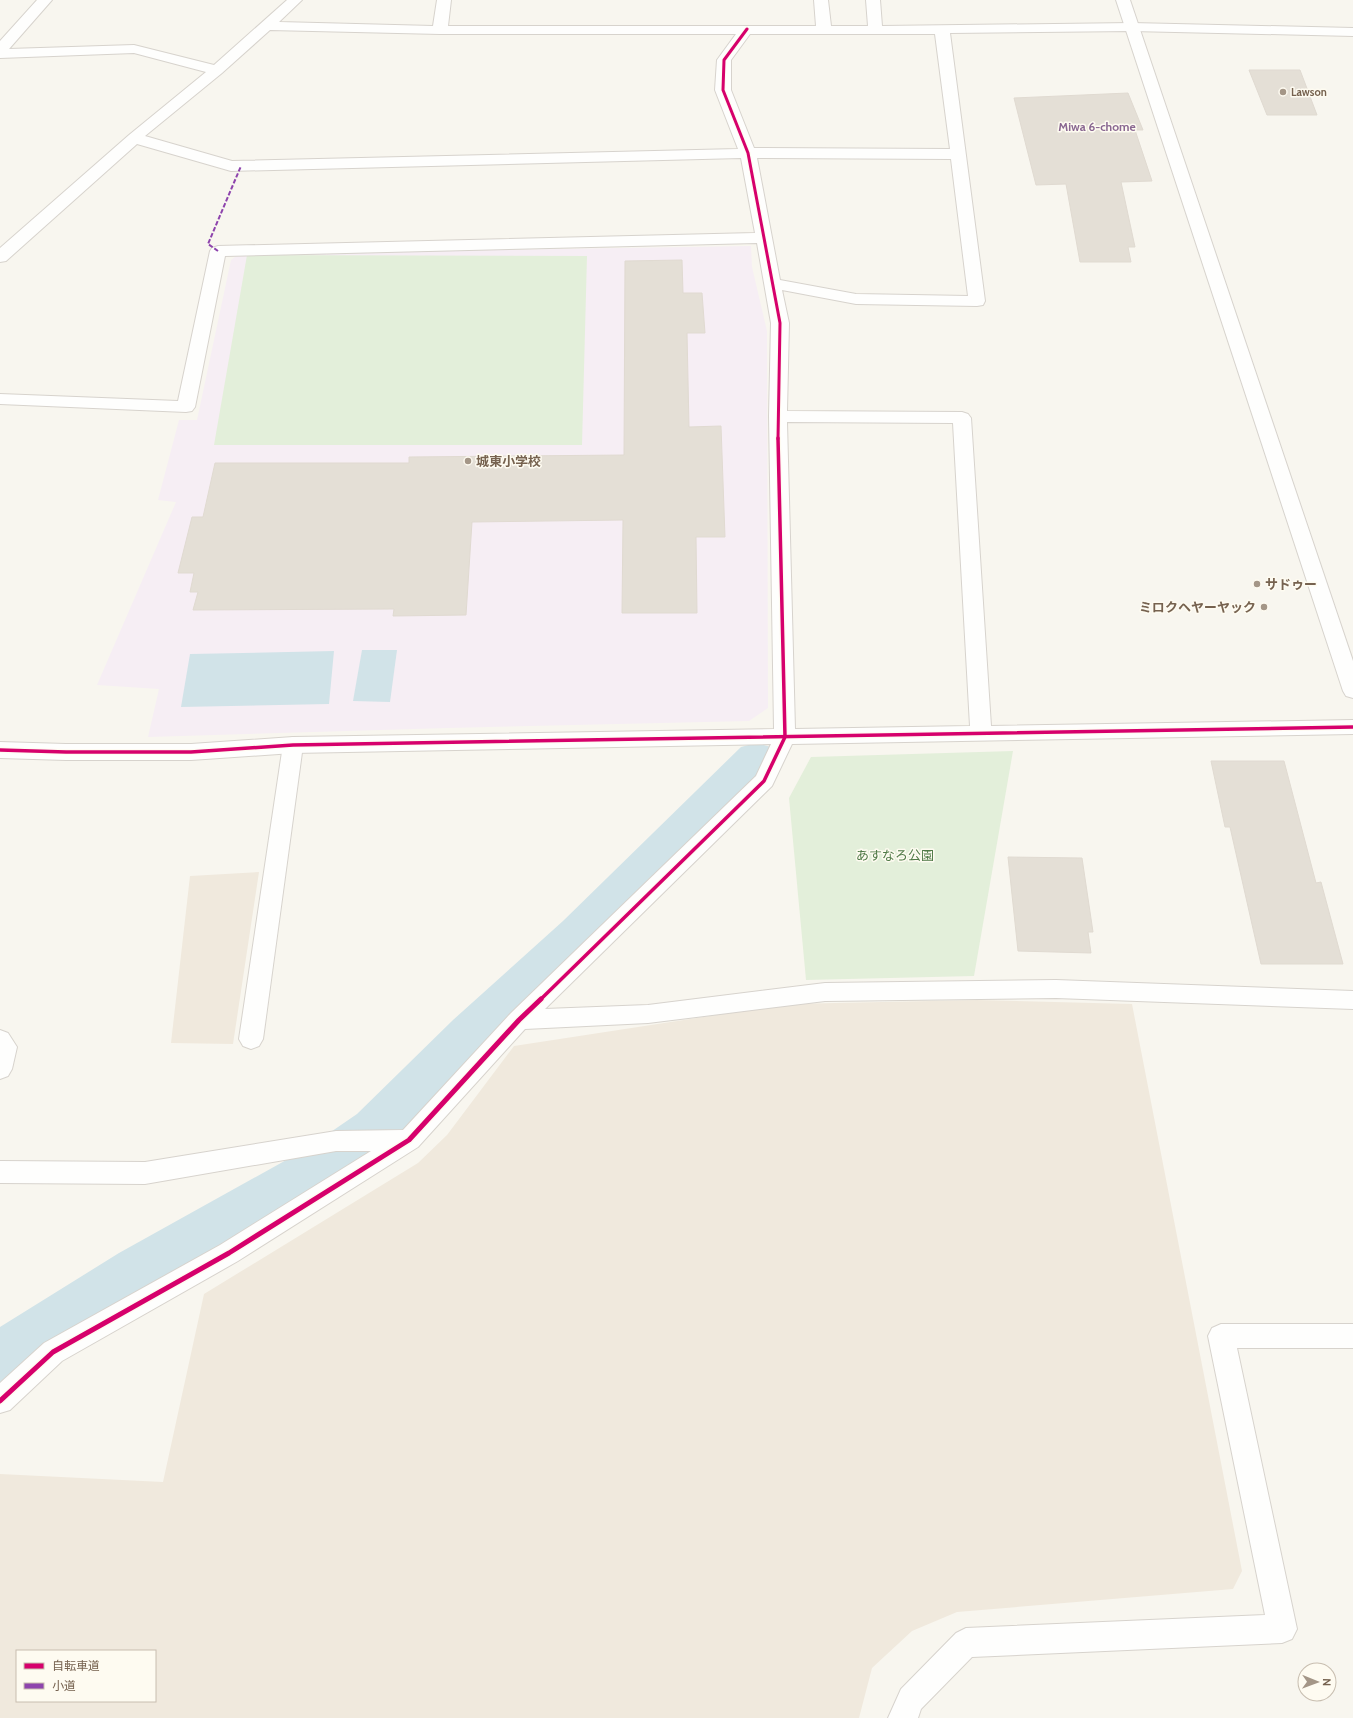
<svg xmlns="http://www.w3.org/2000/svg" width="1353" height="1718" viewBox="0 0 1353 1718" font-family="Cabin,'Noto Sans JP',sans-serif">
<rect width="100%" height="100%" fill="#f8f6ef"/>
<g fill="#f0e9dd" fill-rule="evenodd">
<polygon points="259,872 233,1044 171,1043 190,876"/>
<path d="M977 1000 1132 1004 1242 1571 1233 1589 957 1612 912 1631 872 1668 859 1718H0V1474L163 1482 204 1294 418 1163 447 1135 514 1046 788 1004ZM17 1651H155V1701H17Z"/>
</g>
<polygon fill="#f6eef4" points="751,246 752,267 767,331 768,708 749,721 448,728 148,737 159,689 97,685 176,502 158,500 179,420 197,420 231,260 239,254"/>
<g fill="#e3efda">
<polygon points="247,255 587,256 582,445 214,445"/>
<polygon points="1013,751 974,976 806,980 789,798 811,757"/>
</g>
<g fill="#d1e3e8">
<polygon points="362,650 397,650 390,702 353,701"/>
<polygon points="334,651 329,704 181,707 190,654"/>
</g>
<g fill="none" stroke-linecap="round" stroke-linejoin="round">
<polygon fill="#d1e3e8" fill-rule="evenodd" points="756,743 771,747 777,758 771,769 595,945 487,1048 391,1144 342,1179 155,1285 36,1362 19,1379 0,1386 0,1327 119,1253 306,1149 357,1114 453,1020 563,921 741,747"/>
</g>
<g fill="#e4dfd6" stroke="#e0dad1">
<polygon points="1249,70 1300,70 1317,115 1267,115"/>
<polygon points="1128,93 1143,130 1135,130 1152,181 1121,182 1135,247 1128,247 1131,262 1080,262 1066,184 1036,185 1014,98"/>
<polygon points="682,260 683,293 702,293 705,333 687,333 689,427 721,426 725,537 696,537 697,613 622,613 623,520 472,522 466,615 393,616 394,609 193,610 198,592 190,592 194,573 178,573 192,517 203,517 215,463 409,463 409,457 624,455 625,261"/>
<polygon points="1211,761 1284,761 1316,883 1321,882 1343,964 1261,964 1230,827 1225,827"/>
<polygon points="1008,857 1082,858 1093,932 1088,932 1091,953 1018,951"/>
</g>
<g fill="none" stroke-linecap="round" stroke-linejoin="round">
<g stroke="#d7d3cd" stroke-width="2">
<polygon id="service" points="293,737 300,740 303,745 263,1039 259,1046 251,1049 243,1046 239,1039 283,745 286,740"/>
</g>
<g stroke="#d7d3cd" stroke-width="2">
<g id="minor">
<path d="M37 0H52L9 49 134 45 214 65 287 0H302L279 22 433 26 437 0H451L448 26H816L814 0H828L831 26H868L866 0H880L882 26 1132 23 1353 28V36L1132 31 950 33 985 301 983 305 977 306 856 304 782 290 789 323 787 411 962 412 968 414 971 418 991 726 1353 720V734L792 744 772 786 545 1009 648 1005 825 983 1056 980 1353 991V1009L1056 998 825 1001 648 1023 525 1029 418 1147 238 1261 62 1361 10 1410 0 1413V1383L44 1343 220 1245 371 1151H336L145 1184 0 1183V1161L145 1162 336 1131 403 1130 511 1013 756 776 771 744 293 753 191 760H66L0 758V742L66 744H191L293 737 774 729 769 416 771 323 757 243 225 256 195 407 192 411 186 412 0 404V394L178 401 210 251 212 248 218 246 755 233 741 158 231 171 137 144 6 261 0 262V248L129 135 206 72 134 53 0 58V41ZM270 30 440 34H736L717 60 715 90 738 149 232 161 145 136 222 73ZM750 34H935L950 149 754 148 731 90V60ZM757 158 951 159 968 296 856 294 780 280ZM787 422 953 423 970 726 795 729Z"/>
<polygon points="0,1030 8,1033 17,1047 12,1069 8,1076 0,1079"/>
<polygon points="1221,1324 1353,1324 1353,1348 1237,1348 1297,1629 1292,1639 1282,1643 972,1657 921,1709 918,1718 888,1718 901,1689 956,1633 966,1628 1265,1615 1208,1336 1212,1328"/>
</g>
</g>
<g stroke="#d7d3cd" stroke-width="2">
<polygon id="tertiary" points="1116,0 1130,0 1353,661 1353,698 1346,696 1343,691"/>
</g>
<use href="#service" fill="#fefefd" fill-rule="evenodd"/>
<use href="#minor" fill="#fefefd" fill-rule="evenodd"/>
<use href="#tertiary" fill="#fefefd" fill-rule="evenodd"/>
<polyline stroke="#8e44ad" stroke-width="2" stroke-dasharray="4.5 2" stroke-linecap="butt" points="218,251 208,244 241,166"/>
<g stroke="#fefbf1" stroke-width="5">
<polyline id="cycleway-far2" points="747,29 724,60 723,90 748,153 780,323 778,439"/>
</g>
<g stroke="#fefbf1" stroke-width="6">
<g id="cycleway-far1">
<polyline points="0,750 66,752 191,752 293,745 1353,727"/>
<polyline points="540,1000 764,781 785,737 778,438"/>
</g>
</g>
<g stroke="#fefbf1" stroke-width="8">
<polyline id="cycleway" points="0,1401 53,1352 229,1253 409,1140 519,1020 541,999"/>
</g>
<use href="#cycleway-far2" stroke="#d6006c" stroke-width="3"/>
<use href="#cycleway-far1" stroke="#d6006c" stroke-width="3.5"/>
<use href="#cycleway" stroke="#d6006c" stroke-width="5"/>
</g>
<g fill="#a49687" stroke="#fefbf1" stroke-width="1.5">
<circle cx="1283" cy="92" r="4"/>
<circle cx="468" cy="461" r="4"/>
<circle cx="1257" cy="584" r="4"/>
<circle cx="1264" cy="607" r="4"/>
</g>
<g text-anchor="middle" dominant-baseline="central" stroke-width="3" stroke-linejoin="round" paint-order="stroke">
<g font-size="11" font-weight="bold" fill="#76624f" stroke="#fefbf1" text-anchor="start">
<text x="1291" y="92">Lawson</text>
</g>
<g font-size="12" font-weight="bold" fill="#896791" stroke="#fefbf1">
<text x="1097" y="126">Miwa 6-chome</text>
</g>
<g font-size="13" font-weight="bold" fill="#76624f" stroke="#fefbf1" text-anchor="start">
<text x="476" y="461">城東小学校</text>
<text x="1265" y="584">サドゥー</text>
<text x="1256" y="607" text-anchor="end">ミロクヘヤーヤック</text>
</g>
<g font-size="13" fill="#507a47" stroke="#fefbf1">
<text x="895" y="855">あすなろ公園</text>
</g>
</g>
<rect x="16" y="1650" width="140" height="52" fill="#fefbf1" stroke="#c8beb0"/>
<rect x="24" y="1663" width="20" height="6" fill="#d6006c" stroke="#c8beb0"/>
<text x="52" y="1670" font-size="12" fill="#76624f">自転車道</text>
<rect x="24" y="1683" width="20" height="6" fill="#8e44ad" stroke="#c8beb0"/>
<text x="52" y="1690" font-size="12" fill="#76624f">小道</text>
<g transform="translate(1317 1682) rotate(91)"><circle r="19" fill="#fefbf1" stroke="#c8beb0"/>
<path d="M0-3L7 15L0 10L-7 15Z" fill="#a49687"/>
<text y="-6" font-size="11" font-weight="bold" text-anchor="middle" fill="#76624f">N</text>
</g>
</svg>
